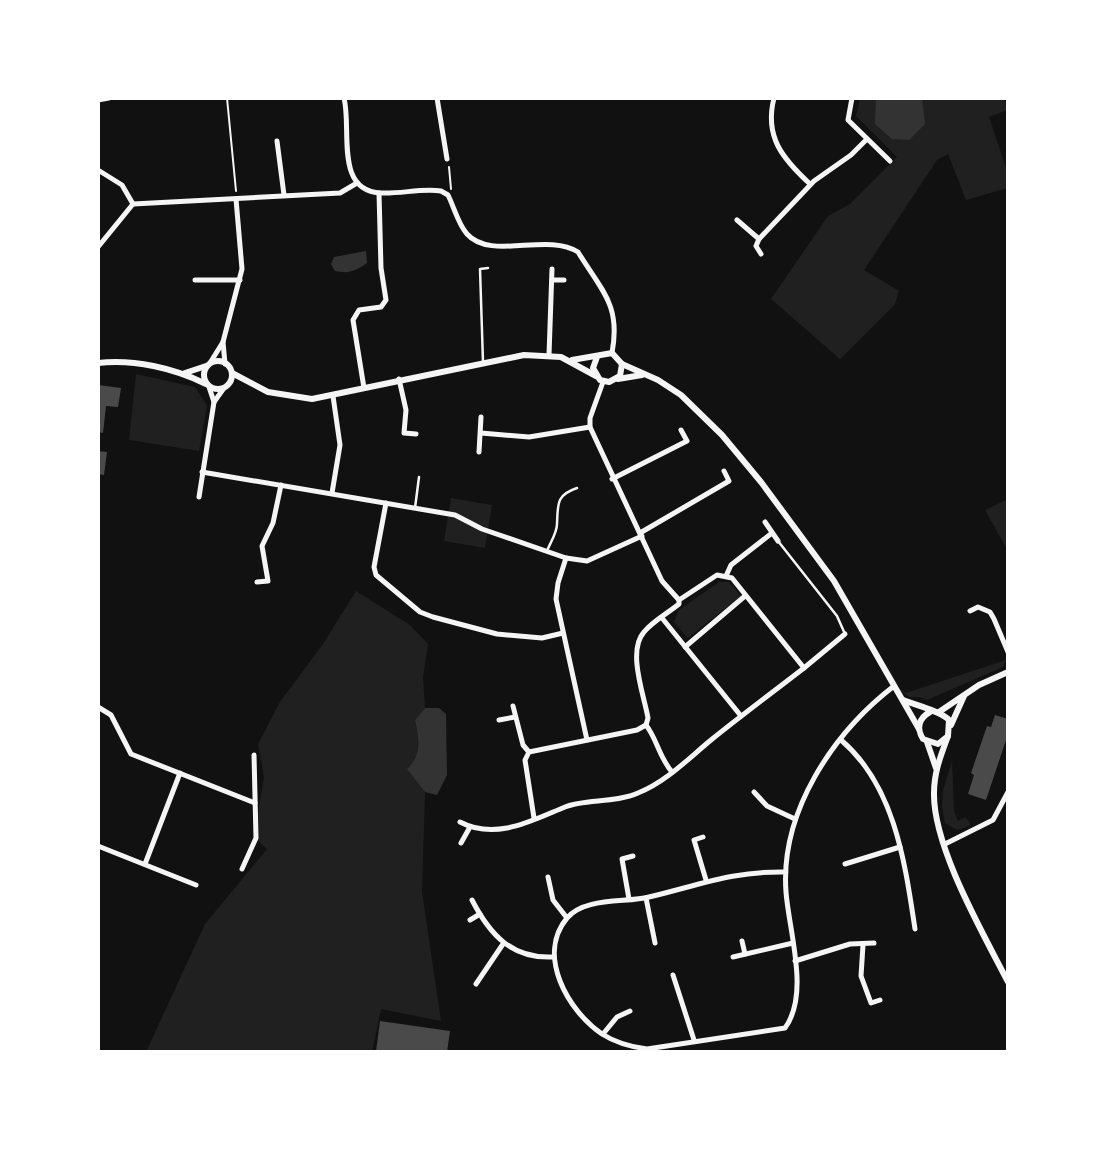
<svg xmlns="http://www.w3.org/2000/svg" width="1106" height="1150" viewBox="0 0 1106 1150" font-family="Montserrat,sans-serif">
<rect width="100%" height="100%" fill="#111"/>
<g fill="#202020">
<polygon points="860,98 1004,98 1007,110 989,117 1008,174 1008,188 966,200 948,154 937,160 864,270 899,291 895,304 840,359 771,299 828,216 850,204 897,157 856,116"/>
<polygon points="136,374 195,387 207,406 199,451 129,440"/>
<polygon points="451,498 492,505 485,548 444,541"/>
<polygon points="1008,499 1008,551 985,510"/>
<polygon points="719,582 729,582 741,596 688,638 674,622 679,610"/>
<path d="M356 591 410 625 428 644 423 677 425 708 415 720C419 739 422 755 407 769L425 792 422 892 441 1021 381 1009 372 1052H146L205 924 267 849 254 837 264 778 258 744 280 702 323 644Z"/>
<polygon points="882,652 899,688 906,693 1006,660 1003,667 927,700 919,697 909,697 898,688"/>
<polygon points="952,761 954,811 958,821 965,817 970,823 969,826 957,830 945,823 942,806 943,790"/>
</g>
<g fill="#333">
<polygon points="876,98 922,98 925,124 909,140 892,139 875,124"/>
<path d="M366 251 367 263C356 271 348 274 335 271L331 264 334 257Z"/>
<path d="M439 708 446 714 447 775 437 795 425 792 407 769C422 755 419 739 415 720L425 708Z"/>
</g>
<g fill="#4a4a4a">
<polygon points="98,385 121,388 118,407 106,406 103,433 98,432"/>
<polygon points="98,451 107,452 104,475 98,474"/>
<polygon points="995,715 1008,719 1008,734 986,800 968,794 974,775 971,773 987,726 991,727"/>
<polygon points="380,1021 450,1031 447,1052 376,1052"/>
</g>
<g fill="none" stroke-linecap="round" stroke-linejoin="round">
<g stroke="#f5f5f5" stroke-width="2">
<polyline points="227,98 236,191"/>
<polyline points="449,167 451,189"/>
</g>
<g stroke="#f5f5f5" stroke-width="2.5">
<polyline points="483,362 480,269 488,268"/>
<polyline points="415,508 419,477"/>
<polyline points="778,541 837,616 845,634"/>
<path d="M547 551C550 543 557 533 557 524 558 504 556 495 577 488"/>
</g>
<g stroke="#f5f5f5" stroke-width="5">
<path d="M344 98C352 129 334 191 381 193 401 194 422 188 441 191L448 195C454 207 458 224 467 234 491 261 547 232 578 252 602 291 621 305 612 353"/>
<polyline points="437,98 447,159"/>
<path d="M774 98C764 137 783 159 810 184"/>
<polyline points="852,98 848,120 890,161"/>
<polyline points="98,100 109,98"/>
<polyline points="277,141 284,195"/>
<polyline points="98,170 122,185 133,204"/>
<polyline points="133,204 340,193 357,183"/>
<polyline points="737,220 759,239 814,181 851,155 867,139"/>
<polyline points="759,239 756,246 761,254"/>
<polyline points="98,247 133,204"/>
<polyline points="195,280 240,280"/>
<polyline points="552,280 564,280"/>
<polyline points="223,342 225,364"/>
<polyline points="549,355 552,269"/>
<polyline points="210,363 223,342 242,269 236,199"/>
<polyline points="399,379 406,410 404,433 416,434"/>
<path d="M603 382 590 418V427L662 581 679 600V604C668 613 653 621 644 632 627 651 644 695 648 718L646 725"/>
<polyline points="209,387 214,402"/>
<polyline points="364,388 353,320 359,310 381,307 386,300 381,268 379,193"/>
<polyline points="481,433 529,437 590,427"/>
<polyline points="479,452 481,417"/>
<polyline points="202,472 455,515 482,529 566,558 587,561 642,536"/>
<polyline points="612,479 687,441 681,430"/>
<polyline points="332,493 340,445 333,396"/>
<polyline points="199,497 214,402 224,388"/>
<polyline points="386,503 374,567 376,575 420,612 433,617 497,634 542,638 563,633"/>
<polyline points="765,522 778,541"/>
<polyline points="640,533 729,481 724,471"/>
<polyline points="566,558 558,583 556,599 587,740"/>
<polyline points="726,576 731,565 772,533"/>
<polyline points="257,582 268,581 262,546 273,523 281,485"/>
<polyline points="970,611 978,607 990,612 994,619 1008,652"/>
<polyline points="662,618 741,716"/>
<polyline points="685,647 745,596"/>
<polyline points="804,668 845,634"/>
<polyline points="513,706 523,745 529,752"/>
<polyline points="98,707 111,715 131,754 255,803"/>
<polyline points="499,720 515,717"/>
<path d="M646 725C657 739 659 757 672 772"/>
<path d="M841 740C895 786 905 863 915 929"/>
<polyline points="754,792 767,806 795,819"/>
<polyline points="534,818 525,760 529,752 637,730 646,725"/>
<path d="M460 822C496 841 533 820 565 807 584 799 616 803 638 793 666 782 689 758 711 740 742 715 773 692 804 668L732 578 717 575 679 600"/>
<polyline points="703,837 694,840 706,880"/>
<polyline points="461,843 470,827"/>
<polyline points="945,844 993,820 1008,792"/>
<polyline points="98,846 196,885"/>
<polyline points="145,864 180,773"/>
<polyline points="845,864 900,847"/>
<polyline points="242,869 256,838 254,755"/>
<path d="M786 872C732 871 700 885 649 897 625 903 585 897 567 918 536 955 568 1011 602 1034 616 1043 631 1047 647 1049L785 1028C810 994 789 932 786 892 780 812 833 733 894 686"/>
<polyline points="548,877 553,900 567,918"/>
<polyline points="646,898 655,943"/>
<polyline points="629,899 622,859 633,856"/>
<path d="M472 900C490 935 512 959 553 957"/>
<polyline points="470,920 480,914"/>
<polyline points="742,941 745,954"/>
<polyline points="863,945 861,976 871,1003 880,1000"/>
<polyline points="733,957 793,943"/>
<polyline points="795,961 850,944 874,943"/>
<polyline points="673,975 694,1040"/>
<polyline points="476,984 503,944"/>
<polyline points="603,1034 617,1017 630,1011"/>
</g>
<g stroke="#f5f5f5" stroke-width="6">
<polyline points="572,360 612,353 622,364 620,376 609,382 600,380 593,368 597,357"/>
<circle cx="218" cy="375" r="14"/>
<path d="M98 363C134 359 174 368 206 384"/>
<polyline points="622,364 658,380 681,395 722,435 761,482 834,581 919,729"/>
<polyline points="185,373 206,366"/>
<polyline points="232,373 268,392 312,399 524,355 561,357 596,376"/>
<polyline points="618,379 642,375"/>
<path d="M903 700C915 705 941 711 949 720L948 736 938 744 923 739C916 728 919 718 930 712"/>
<polyline points="939,712 979,685 1008,672"/>
<polyline points="951,725 964,696"/>
<path d="M948 736C941 755 934 772 934 793 933 847 983 933 1008 982"/>
<polyline points="927,742 936,768"/>
</g>
</g>
<rect width="1106" height="1150" fill="none" stroke="#ffffff" stroke-width="200"/>
</svg>
